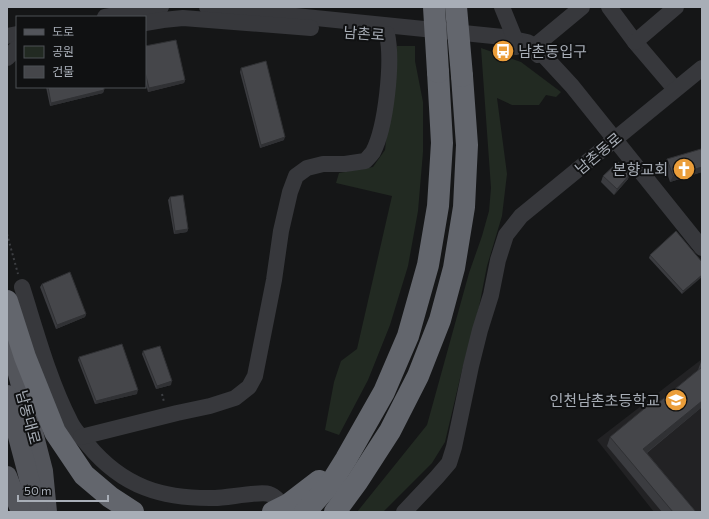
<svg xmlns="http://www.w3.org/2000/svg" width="709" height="519" viewBox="0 0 709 519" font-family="Commissioner,'Noto Sans KR',sans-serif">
<rect width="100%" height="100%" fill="#151617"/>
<polygon fill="#222224" points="702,359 702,512 654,512 597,440"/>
<g fill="#222a22">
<polygon points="397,46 415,46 415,61 423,102 423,152 418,211 408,266 390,325 368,380 339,435 325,430 334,382 341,361 357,349 392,196 336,183 339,173 373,167 385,150"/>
<polygon points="481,48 521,62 561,92 556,97 546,95 539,105 512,105 497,98 507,174 502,216 487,266 479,307 461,374 445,442 432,463 383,512 357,512 427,425 469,273 482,236 489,211 491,188"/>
</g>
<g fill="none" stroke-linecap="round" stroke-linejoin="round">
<g stroke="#3d3f43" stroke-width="2" stroke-dasharray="2 3" stroke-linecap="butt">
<polyline points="7,234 18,274"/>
<polyline points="162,394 164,402"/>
</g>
<g stroke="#37383c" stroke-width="16">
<polyline points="207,7 503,37 527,42 535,46 572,86 702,248"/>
<polyline points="502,7 515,39 516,47"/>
<polyline points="609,7 635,42 675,89"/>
<polyline points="105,17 161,7"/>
<polyline points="145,23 163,20 183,18 311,28"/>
<polyline points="7,36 17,34"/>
<polyline points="635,42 676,7"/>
<polyline points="538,55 535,46 582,7"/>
<polyline points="7,58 17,48"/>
<path d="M22 287C36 331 49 380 70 421 74 430 82 438 88 445 123 487 162 499 215 498 226 498 261 491 269 494 273 495 276 498 279 501"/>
<path d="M81 437 177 413 210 406 235 398 249 387 255 376 274 280 281 231 290 192 296 176 307 168 323 164H345L365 161C368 158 371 155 373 152 386 127 393 62 387 34"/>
<polyline points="404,512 437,477 449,463 454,447 471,366 480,330 491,295 498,260 506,235 521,216 702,68"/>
</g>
<g stroke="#53555b" stroke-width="20">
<polyline points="8,335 43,471 47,512"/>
<polyline points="7,395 38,512"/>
<polyline points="7,476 21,512"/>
</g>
<g stroke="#63666d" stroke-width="22">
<polyline points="7,301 25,357 55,432 84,475 110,497 133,512"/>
<polyline points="273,512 289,504 319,481"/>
<polyline points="305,512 331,483 346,459 384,392 408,336 428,265 438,206 442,143 438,72"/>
<polyline points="335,512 357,482 390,431 418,376 440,320 454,268 464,207 467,145 462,76"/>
</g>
<g stroke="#63666d" stroke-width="22">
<polyline points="434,7 438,72"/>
<polyline points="456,7 462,76"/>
</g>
</g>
<g fill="#3b3c40">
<polygon points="145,46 185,80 184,83 148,92 145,80"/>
<polygon points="241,68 284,140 260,148 240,72"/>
<polygon points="46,87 104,87 104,90 103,93 50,106"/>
<polygon points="702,153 702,172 670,182 665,166 667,159"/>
<polygon points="603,176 628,179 614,195 601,182"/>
<polygon points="170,197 188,229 187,232 174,234 168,200"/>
<polygon points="650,255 702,262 682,294 649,258"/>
<polygon points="42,284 86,314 85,317 56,329 40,287"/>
<polygon points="143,351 171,385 156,389 142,354"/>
<polygon points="79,357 137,394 95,404 78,360"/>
<polygon points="702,359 702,407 647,453 696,512 662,512 607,446 610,437 653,407 698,370"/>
</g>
<g fill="#303134">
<polygon points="185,80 184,83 148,92 149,88"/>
<polygon points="104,90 103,93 50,106 51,103"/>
<polygon points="285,137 284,140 260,148 261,145"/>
<polygon points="702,167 702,172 670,182 673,176"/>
<polygon points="631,173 628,179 614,195 617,189"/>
<polygon points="188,229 187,232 174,234 175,231"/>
<polygon points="702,275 702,277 682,294 683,291"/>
<polygon points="86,314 85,317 56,329 57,325"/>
<polygon points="172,381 171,385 156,389 157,386"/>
<polygon points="138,390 137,394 95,404 96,401"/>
<polygon points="702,401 702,407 640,458 643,449"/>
</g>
<g fill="#45464a" stroke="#303134">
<polygon points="176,40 185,80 149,88 145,72 145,46"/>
<polygon points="266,61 285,137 261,145 241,68"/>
<polygon points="48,87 104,87 104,90 51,103"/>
<polygon points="701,149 702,153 702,167 673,176 667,159"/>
<polygon points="618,162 631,173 617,189 603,176"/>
<polygon points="183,195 188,229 175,231 170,197"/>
<polygon points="676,231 702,262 702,275 683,291 650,255"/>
<polygon points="70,272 86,314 57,325 42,284"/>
<polygon points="122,344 138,390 96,401 79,357"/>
<polygon points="160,346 172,381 157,386 143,351"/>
<polygon points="702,367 702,401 643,449 696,512 673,512 610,437 650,404 653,407"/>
</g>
<defs>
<g id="bus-disc" transform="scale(1.15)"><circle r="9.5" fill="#eb9e3a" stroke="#101112"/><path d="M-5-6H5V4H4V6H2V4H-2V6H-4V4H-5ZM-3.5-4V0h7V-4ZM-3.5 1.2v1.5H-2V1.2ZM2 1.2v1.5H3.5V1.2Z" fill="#fff"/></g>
<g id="church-disc" transform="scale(1.15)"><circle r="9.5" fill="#eb9e3a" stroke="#101112"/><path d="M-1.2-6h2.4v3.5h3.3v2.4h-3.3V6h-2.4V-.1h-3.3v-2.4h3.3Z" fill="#fff"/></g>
<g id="school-disc" transform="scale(1.15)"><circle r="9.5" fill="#eb9e3a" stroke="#101112"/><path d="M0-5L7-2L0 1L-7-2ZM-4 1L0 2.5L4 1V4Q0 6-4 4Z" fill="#fff"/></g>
</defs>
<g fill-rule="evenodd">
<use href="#bus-disc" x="503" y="51"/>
<use href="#church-disc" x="684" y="169"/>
<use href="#school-disc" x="676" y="400"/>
</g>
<g text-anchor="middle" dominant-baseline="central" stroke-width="4" stroke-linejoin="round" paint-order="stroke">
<g font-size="15" fill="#a8aeb7" stroke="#101112">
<text transform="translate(364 33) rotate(4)">남촌로</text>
<text transform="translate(598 153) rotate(-40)">남촌동로</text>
<text transform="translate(29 417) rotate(75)">남동대로</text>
</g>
<g font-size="15" fill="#a8aeb7" stroke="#101112" text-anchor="end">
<text x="518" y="51" text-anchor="start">남촌동입구</text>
<text x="668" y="169">본향교회</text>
<text x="660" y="400">인천남촌초등학교</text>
</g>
</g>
<rect width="709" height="519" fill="none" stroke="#a8aeb7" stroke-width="16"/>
<rect x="16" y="16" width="130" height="72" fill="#101112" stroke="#4d5054"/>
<rect x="24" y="29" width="20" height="6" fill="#53555b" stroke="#4d5054"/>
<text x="52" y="36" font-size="12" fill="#a8aeb7">도로</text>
<rect x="24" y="46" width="20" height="12" fill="#222a22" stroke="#4d5054"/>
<text x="52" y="56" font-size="12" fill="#a8aeb7">공원</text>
<rect x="24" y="66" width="20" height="12" fill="#45464a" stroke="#4d5054"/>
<text x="52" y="76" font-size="12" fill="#a8aeb7">건물</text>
<path d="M18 495v6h90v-6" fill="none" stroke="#a8aeb7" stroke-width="2"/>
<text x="24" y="495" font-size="12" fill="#a8aeb7" stroke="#101112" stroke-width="3" paint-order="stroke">50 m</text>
</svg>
